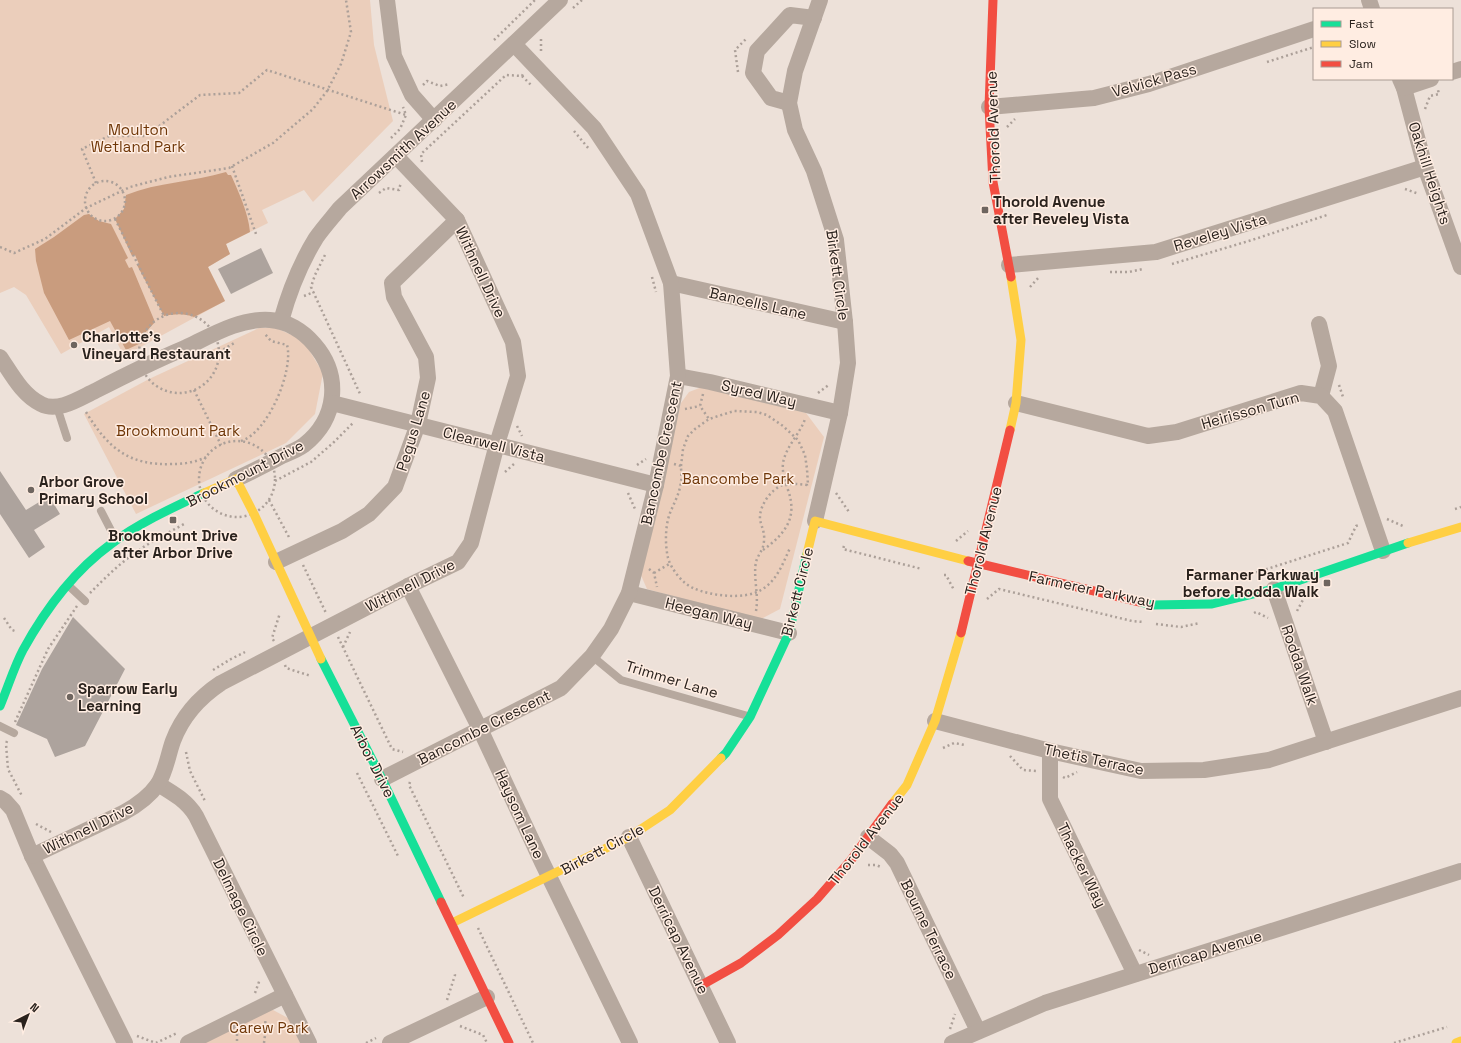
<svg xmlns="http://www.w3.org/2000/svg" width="1461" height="1043" viewBox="0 0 1461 1043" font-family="'Space Grotesk',sans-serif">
<rect width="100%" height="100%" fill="#ede1d9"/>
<g fill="#ebcebb">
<polygon points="0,0 370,0 374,45 393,121 313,202 304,190 262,210 268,223 226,244 230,254 208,267 225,301 124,356 109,327 61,354 26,295 14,287 0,293"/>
<polygon points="259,328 276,328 303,340 323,373 315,414 286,443 136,514 84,414 149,379"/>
<polygon points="702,387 806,413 824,437 780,609 759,620 647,589 640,573 681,403 689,392"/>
<polygon points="273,1010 288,1018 301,1043 200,1043 260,1012"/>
</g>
<g fill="#c99c7e">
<path d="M226 172 228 175H231C239 193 248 212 250 232L226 244 230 254 208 267 225 301 194 317C184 313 174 314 164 316L137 265 139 264 135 255 132 256 115 219 124 209 126 195C158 182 193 182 226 172Z"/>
<polygon points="89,214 99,221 111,224 128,258 125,260 129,268 132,267 155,322 144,334 141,343 126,350 110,321 69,340 44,293 36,261 35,249 54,237 84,215"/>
</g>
<g fill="#ada39d">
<polygon points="261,248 273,273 231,294 218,269"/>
<polygon points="0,471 26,510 49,496 60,514 34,530 45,547 29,558 0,514"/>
<polygon points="73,617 125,669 85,746 55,757 47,739 16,725 42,669"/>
</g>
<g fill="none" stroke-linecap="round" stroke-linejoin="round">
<g stroke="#aca099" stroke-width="2.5" stroke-dasharray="2 3" stroke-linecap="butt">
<polyline points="573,8 582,0"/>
<polyline points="541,39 541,52"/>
<polyline points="494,40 535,0"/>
<polyline points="1267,62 1314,47"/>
<polyline points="738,72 735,50 746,39"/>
<polyline points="522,76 531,85"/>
<polyline points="423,85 427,81 440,86 450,84"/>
<polyline points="1425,109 1430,96 1439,94 1438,90"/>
<polyline points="1007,127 1015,119"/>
<polyline points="574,131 589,149"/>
<polyline points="391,138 400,129 406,115"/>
<polyline points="422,162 421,154 506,75 522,76 523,74"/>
<polyline points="232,166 256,234"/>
<circle cx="105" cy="201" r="20"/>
<polyline points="96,183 82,149 109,136 146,136 200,95 239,93 267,70 406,115 403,107"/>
<polyline points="1405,189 1419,194"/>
<polyline points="379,193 386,188 399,190 401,182"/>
<polyline points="115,219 164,316"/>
<polyline points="0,247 14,253 45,239 86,208 130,187 168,177 229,168 273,143 313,109 327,91 341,64 351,32 346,0"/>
<polyline points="325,255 315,275 311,287 361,396"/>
<polyline points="1172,264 1252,240 1327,215"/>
<polyline points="1110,272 1129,272 1143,269"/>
<polyline points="652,277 656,292"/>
<polyline points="1030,287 1039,277"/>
<polyline points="304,296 314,292"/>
<circle cx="179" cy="353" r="40"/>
<polyline points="219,352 236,342"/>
<polyline points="1339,385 1343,397"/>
<polyline points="194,390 221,445"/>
<polyline points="818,393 830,384"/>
<polyline points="703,394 700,406 709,419"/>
<polyline points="685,409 700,406"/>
<path d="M86 412C108 448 129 466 173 464 183 464 197 462 206 457"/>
<polyline points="517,426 522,436"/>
<path d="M241 441C268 433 294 370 287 345L271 341 265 334"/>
<circle cx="237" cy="479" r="38"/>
<path d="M674 464 681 466C681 471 682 477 681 481 680 493 674 503 670 513 665 526 665 545 668 558 671 569 683 584 693 588 710 596 745 600 761 590 777 581 783 563 790 548"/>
<polyline points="637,465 646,459"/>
<polyline points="681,466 683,449 688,436 695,429 709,419 734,411 757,412 767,415 783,426 798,440 805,455 807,469 808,485"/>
<polyline points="505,472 515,463"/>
<polyline points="275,481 311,462 333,443 353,423"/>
<polyline points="628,493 635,509"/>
<polyline points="836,493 849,512"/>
<polyline points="269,500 290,539"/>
<polyline points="1455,509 1461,507"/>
<polyline points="1387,519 1403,526"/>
<polyline points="956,541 968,531"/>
<polyline points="844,546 843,549 922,569"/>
<path d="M763 550C785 534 798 518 788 490 785 480 782 473 783 463 786 446 800 434 805 419"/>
<polyline points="303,565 326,613"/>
<polyline points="649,569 654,573 657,587"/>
<polyline points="654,573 671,563"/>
<polyline points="944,575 946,575 954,590"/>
<polyline points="1242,577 1348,543 1356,526 1359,525"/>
<path d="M90 593C103 580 117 566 132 555 148 543 166 534 184 524"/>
<polyline points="987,599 999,589 1132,621 1143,622"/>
<path d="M756 611C759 595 753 577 756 562 758 554 764 550 764 540 765 532 761 526 760 519 759 506 771 489 783 485 791 483 799 484 807 485L806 487"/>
<polyline points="1297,611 1305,596"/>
<polyline points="1254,613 1256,612 1268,618"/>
<polyline points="4,618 12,630 15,631"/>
<polyline points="1156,624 1181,627 1200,623"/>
<polyline points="338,637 392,749 403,752"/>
<polyline points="274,641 272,638 280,613"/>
<polyline points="343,647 350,632"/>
<polyline points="285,665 286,668 311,676"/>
<polyline points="213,670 231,659 245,652"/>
<polyline points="15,722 48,649 77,606"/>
<polyline points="7,741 6,744 8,769 22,796"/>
<polyline points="943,748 954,743 965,745"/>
<polyline points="186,752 190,771 205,801"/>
<polyline points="1010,756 1023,770 1037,771"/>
<polyline points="357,773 398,856"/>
<polyline points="1063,777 1065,778 1077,772"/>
<polyline points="410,782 409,785 464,898"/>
<polyline points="36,824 51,832"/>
<polyline points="868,865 876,865 881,867"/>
<polyline points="478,928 533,1043"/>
<polyline points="1139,950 1149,955"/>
<polyline points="255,993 260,979"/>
<polyline points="447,1000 455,975 454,972"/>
<polyline points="460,1026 483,1035 487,1043"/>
<polyline points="950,1029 955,1014"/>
<polyline points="237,1034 237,1043"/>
<polyline points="137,1036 156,1043 177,1033"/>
<polyline points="264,1043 266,1027 265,1020"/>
<polyline points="366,1043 376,1038"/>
<polyline points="1394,1043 1447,1027"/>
</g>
<g stroke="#b6a89e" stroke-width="8">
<polyline points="57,407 67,438"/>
<polyline points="101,511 116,540"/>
<polyline points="69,586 85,601"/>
<polyline points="592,656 621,680 748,716"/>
<polyline points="0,726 14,733"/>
</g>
<g stroke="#b6a89e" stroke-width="16">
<polyline points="387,0 394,56 412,95 434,120"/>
<polyline points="1369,0 1372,9"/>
<polyline points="1452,72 1461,69"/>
<polyline points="1400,79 1404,88 1425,167 1461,267"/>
<polyline points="1404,88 1431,79"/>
<polyline points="789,103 771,98 753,73 757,51 790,15 814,18"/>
<polyline points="989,107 1094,98 1149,84 1314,29"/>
<polyline points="1009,265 1156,252 1425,167"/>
<polyline points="671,283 845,322"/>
<path d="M281 321C289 292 300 264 316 238 323 228 332 218 340 208L560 0"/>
<polyline points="1319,324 1329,366 1321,396"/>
<path d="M0 357C11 373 22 395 41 404 58 413 80 398 95 391 124 376 154 361 185 348 212 335 240 318 270 320 287 321 303 331 314 344 342 376 337 419 304 445 297 450 289 453 282 456 267 464 252 472 236 479"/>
<polyline points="678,376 710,382 840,413"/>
<polyline points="332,403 656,485"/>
<polyline points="1016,403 1148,436 1177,432 1301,393 1321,396 1335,411 1383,551"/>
<polyline points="815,521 840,413 848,363 845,322 836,240 814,171 795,130 789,103 795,71 820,0"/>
<polyline points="276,562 342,531 369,514 395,487 418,424 428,378 426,357 394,297 392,283 457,220"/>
<polyline points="408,586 480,729 542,862 630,1043"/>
<polyline points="1274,589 1326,742"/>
<polyline points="629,593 789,633"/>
<polyline points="935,721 1050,751 1141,771 1204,770 1269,760 1461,698"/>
<polyline points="1050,751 1050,799 1135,974"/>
<polyline points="382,779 561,688 592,656 611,629 629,593 656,485 678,376 671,283 638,194 594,128 514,44"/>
<path d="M158 784C173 793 187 801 196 816L309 1043"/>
<polyline points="0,798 5,801 13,810 32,856 125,1043"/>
<polyline points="629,837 728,1043"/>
<polyline points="868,837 890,854 897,863 978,1031"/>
<path d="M32 856 123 813C136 806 149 797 158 784 166 771 168 755 173 741 182 717 200 697 221 683L408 586 458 562 471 543 497 444 518 376 513 342 457 220 396 156"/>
<polyline points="188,1043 285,995"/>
<polyline points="390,1043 487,997"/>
<polyline points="952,1043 1045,1003 1461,871"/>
</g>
<g stroke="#16e098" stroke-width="9">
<polyline points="1140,602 1152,605 1212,604 1274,589 1408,543"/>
<polyline points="321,659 382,779 441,902"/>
<path d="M0 706C8 687 14 667 23 650 45 610 74 571 111 544 139 523 172 508 204 493"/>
<polyline points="721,758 726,753 750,717 789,633 807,554"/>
</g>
<g stroke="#ffcf43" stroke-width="9">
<polyline points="1010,430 1016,403 1021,340 1011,277"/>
<polyline points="204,493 236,479 254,514 321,659"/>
<polyline points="1408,543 1461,527"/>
<polyline points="807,554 815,521 968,561"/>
<polyline points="892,804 907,785 935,721 961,633"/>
<polyline points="452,923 629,837 670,810 721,758"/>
<polyline points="1456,1043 1461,1041"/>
</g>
<g stroke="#f24e42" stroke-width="9">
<polyline points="993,0 989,107 993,182 1011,277"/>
<polyline points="968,561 1140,602"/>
<polyline points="961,633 1010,430"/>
<polyline points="441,902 509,1043"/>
<polyline points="700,986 741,963 778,935 817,899 851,860 892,804"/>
</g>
</g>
<g fill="#6e655f" stroke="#ffede2" stroke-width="1.5">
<rect x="981" y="206" width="8" height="8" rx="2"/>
<circle cx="74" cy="345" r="4"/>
<circle cx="31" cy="490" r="4"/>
<rect x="169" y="516" width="8" height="8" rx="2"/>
<rect x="1323" y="579" width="8" height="8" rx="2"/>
<circle cx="70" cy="697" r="4"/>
</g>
<g text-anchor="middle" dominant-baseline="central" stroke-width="3" stroke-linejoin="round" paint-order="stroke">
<g font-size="15" fill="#2a221d" stroke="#ffede2">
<text transform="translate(1154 80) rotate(-16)">Velvick Pass</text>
<text transform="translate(993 127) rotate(-92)">Thorold Avenue</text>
<text transform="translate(403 149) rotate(-43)">Arrowsmith Avenue</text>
<text transform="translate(1430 173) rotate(72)">Oakhill Heights</text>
<text transform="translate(1220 232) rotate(-17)">Reveley Vista</text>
<text transform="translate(481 272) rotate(65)">Withnell Drive</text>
<text transform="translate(838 275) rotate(82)">Birkett Circle</text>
<text transform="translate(758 303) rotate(13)">Bancells Lane</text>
<text transform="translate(759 393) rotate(13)">Syred Way</text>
<text transform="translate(1250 410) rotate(-16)">Heirisson Turn</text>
<text transform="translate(413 431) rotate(-73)">Pegus Lane</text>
<text transform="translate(494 444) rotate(14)">Clearwell Vista</text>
<text transform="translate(661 453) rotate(-78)">Bancombe Crescent</text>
<text transform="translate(245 473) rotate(-27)">Brookmount Drive</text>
<text transform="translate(983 541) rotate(-76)">Thorold Avenue</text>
<text transform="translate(410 585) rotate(-27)">Withnell Drive</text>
<text transform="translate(1092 589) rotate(12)">Farmerer Parkway</text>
<text transform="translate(797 592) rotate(-76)">Birkett Circle</text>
<text transform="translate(709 613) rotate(14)">Heegan Way</text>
<text transform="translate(1300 665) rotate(71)">Rodda Walk</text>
<text transform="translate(672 679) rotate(17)">Trimmer Lane</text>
<text transform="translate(484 727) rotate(-27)">Bancombe Crescent</text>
<text transform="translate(1094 759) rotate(12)">Thetis Terrace</text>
<text transform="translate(373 761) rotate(63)">Arbor Drive</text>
<text transform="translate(520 814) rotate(65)">Haysom Lane</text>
<text transform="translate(88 828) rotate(-26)">Withnell Drive</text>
<text transform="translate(866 839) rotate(-52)">Thorold Avenue</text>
<text transform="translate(602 849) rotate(-28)">Birkett Circle</text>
<text transform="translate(1082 865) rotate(64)">Thacker Way</text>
<text transform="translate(241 907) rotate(64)">Delmage Circle</text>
<text transform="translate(929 929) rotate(64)">Bourne Terrace</text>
<text transform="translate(679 940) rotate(64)">Derricap Avenue</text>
<text transform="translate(1205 952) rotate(-17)">Derricap Avenue</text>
</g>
<g font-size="15" fill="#6f3708" stroke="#ffede2">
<text x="138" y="129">Moulton<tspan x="138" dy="17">Wetland Park</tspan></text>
<text x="178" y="430">Brookmount Park</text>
<text x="738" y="478">Bancombe Park</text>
<text x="269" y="1027">Carew Park</text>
</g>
<g font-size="15" font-weight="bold" fill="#2a221d" stroke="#ffede2" text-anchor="start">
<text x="993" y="201">Thorold Avenue<tspan x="993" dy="17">after Reveley Vista</tspan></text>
<text x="82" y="336">Charlotte's<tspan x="82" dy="17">Vineyard Restaurant</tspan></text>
<text x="39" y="481">Arbor Grove<tspan x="39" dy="17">Primary School</tspan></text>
<text x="173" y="535" text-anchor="middle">Brookmount Drive<tspan x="173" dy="17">after Arbor Drive</tspan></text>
<text x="1319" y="574" text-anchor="end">Farmaner Parkway<tspan x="1319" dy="17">before Rodda Walk</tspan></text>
<text x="78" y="688">Sparrow Early<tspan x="78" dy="17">Learning</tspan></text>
</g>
</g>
<rect x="1313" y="8" width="140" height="72" fill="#ffede2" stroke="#aa9c93"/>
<rect x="1321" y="21" width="20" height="6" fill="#16e098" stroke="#aa9c93"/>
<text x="1349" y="28" font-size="12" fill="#2a221d">Fast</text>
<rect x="1321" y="41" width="20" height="6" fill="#ffcf43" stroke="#aa9c93"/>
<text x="1349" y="48" font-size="12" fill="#2a221d">Slow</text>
<rect x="1321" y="61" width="20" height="6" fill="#f24e42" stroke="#aa9c93"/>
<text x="1349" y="68" font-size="12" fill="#2a221d">Jam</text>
<g transform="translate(28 1015) rotate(42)" stroke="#ffede2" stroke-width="3" paint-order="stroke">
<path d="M0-3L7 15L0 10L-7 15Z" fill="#2a221d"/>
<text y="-6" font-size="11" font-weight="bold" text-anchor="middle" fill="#2a221d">N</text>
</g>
</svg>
